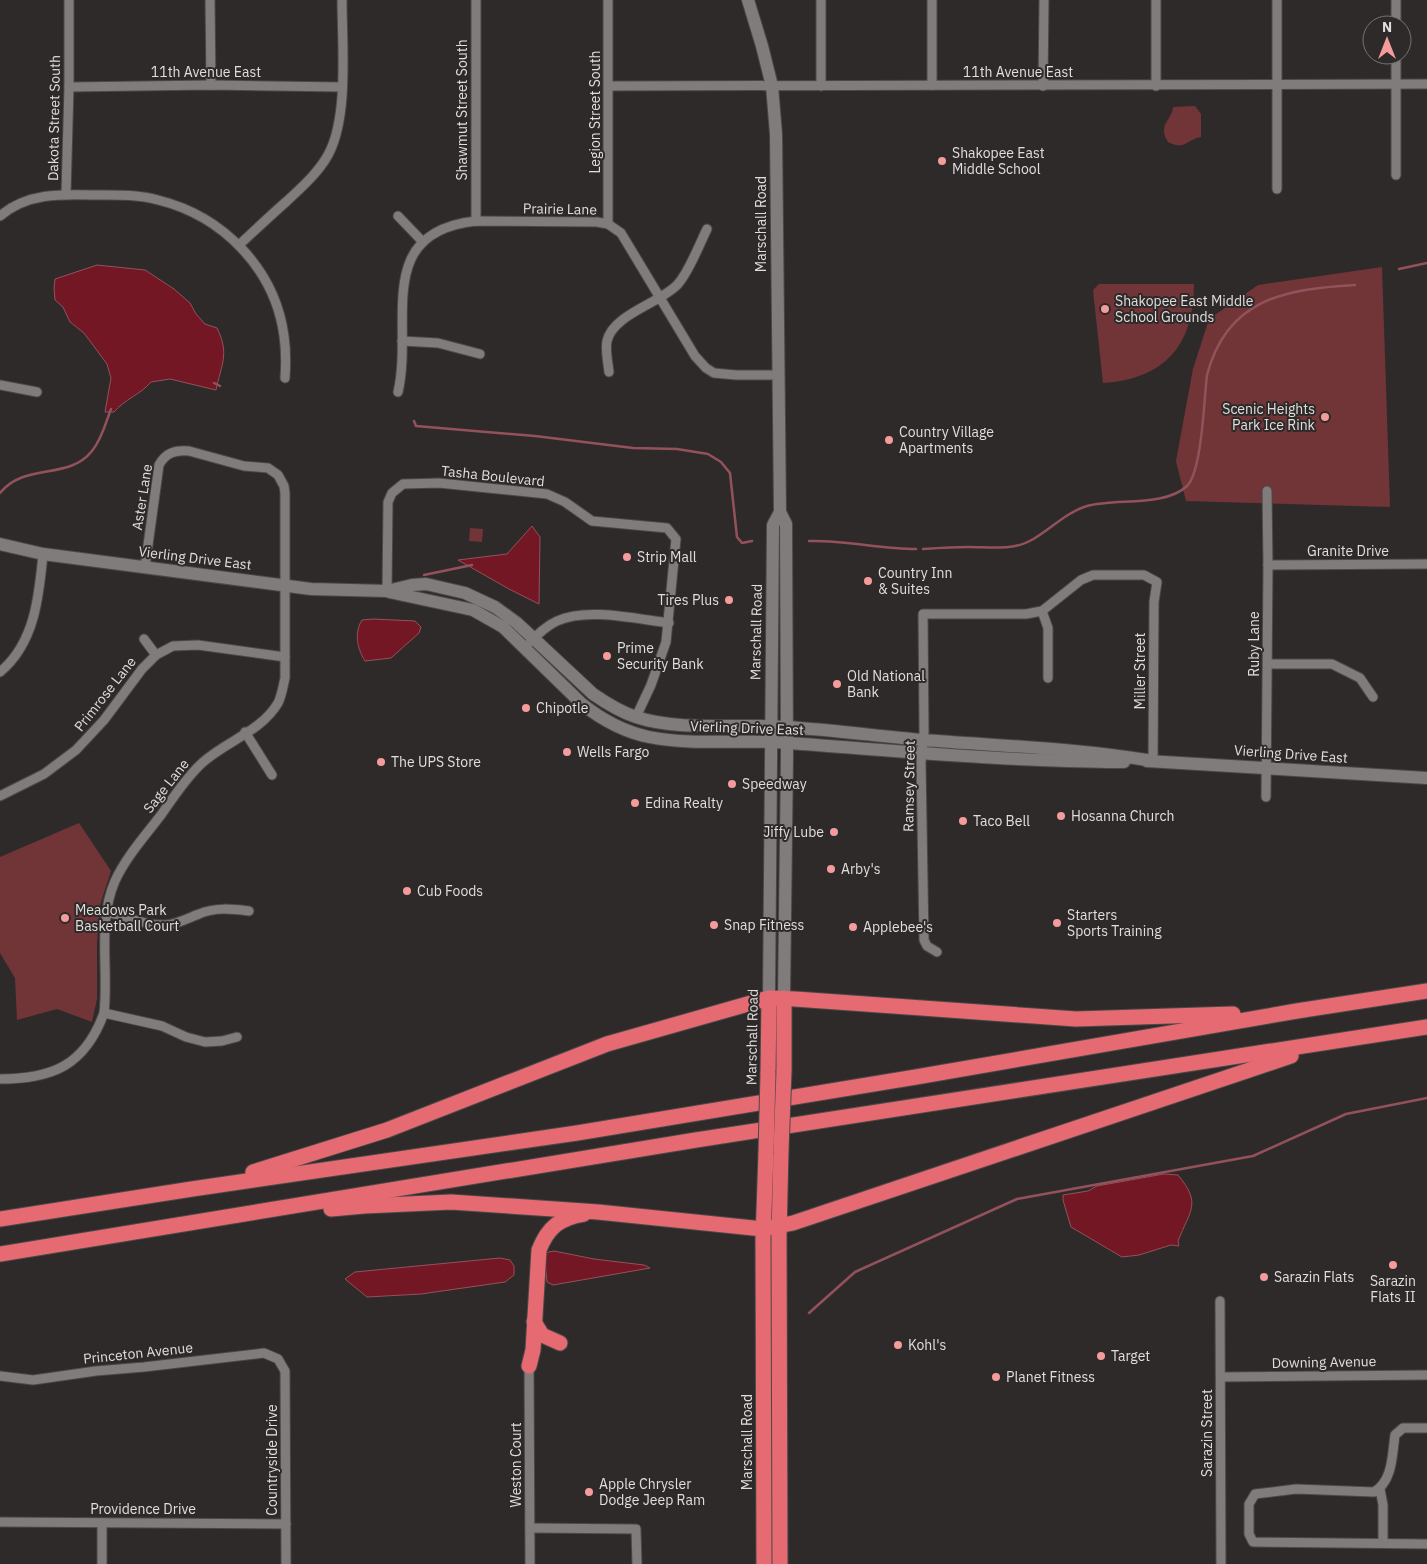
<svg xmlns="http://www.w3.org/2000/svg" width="1427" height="1564" viewBox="0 0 1427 1564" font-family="'IBM Plex Sans',sans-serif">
<rect width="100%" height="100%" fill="#2f2a2a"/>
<g fill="#713538">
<path d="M1195 106 1201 114V137C1187 139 1185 151 1168 142 1157 124 1172 121 1173 107Z"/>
<polygon points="1382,267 1390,507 1186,501 1176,461 1193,369 1209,319 1258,285"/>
<path d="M1099 284H1194C1194 346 1164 379 1103 383L1093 290Z"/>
<polygon points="470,528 483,529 482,542 469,541"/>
<polygon points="79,823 111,871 100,905 97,943 97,999 92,1022 57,1009 17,1020 15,978 0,953 0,857"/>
</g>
<g fill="#721723" stroke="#93525b">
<path d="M97 265 145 270 174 289 190 303 196 314 205 324 217 328C230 354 221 365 216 390L170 379 151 382C141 394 125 399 114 412H105L111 378 107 364 84 333 70 322 63 307 55 300 54 288 55 279Z"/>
<polygon points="532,526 540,537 539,604 509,589 458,560 507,554"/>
<path d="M373 619 415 621 421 627 419 633 391 658 365 661C357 648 354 633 362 620Z"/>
<path d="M1164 1174 1178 1175C1202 1204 1190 1210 1178 1241L1179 1246 1171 1245 1139 1255 1122 1257 1071 1227 1063 1200V1195L1088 1191 1097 1186Z"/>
<polygon points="554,1251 594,1259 644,1265 650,1268 553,1285 547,1282 544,1253"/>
<polygon points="500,1258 510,1260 514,1266 514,1275 505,1282 421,1294 367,1297 345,1279 355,1272"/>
</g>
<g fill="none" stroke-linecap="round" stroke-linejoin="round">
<g stroke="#93525b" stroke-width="2.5">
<polyline points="1399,269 1427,263"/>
<polyline points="214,383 220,386"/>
<polyline points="414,421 416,426 535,436 633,448 677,449 708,454 721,462 730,473 737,537 742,543 752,541"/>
<path d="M0 493C25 462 68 481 92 451 102 439 106 422 111 409"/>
<path d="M809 541C845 540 880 549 916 549"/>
<path d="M923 549C938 548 954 547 969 547 984 547 1000 549 1015 546 1040 542 1060 514 1087 506 1116 498 1165 507 1187 486 1202 471 1204 399 1207 375 1227 298 1286 289 1355 285"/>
<polyline points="424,575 472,565"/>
<polyline points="809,1313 855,1272 1017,1199 1253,1156 1346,1114 1427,1098"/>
</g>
<g stroke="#4b4848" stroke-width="11">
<g id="street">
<polyline points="210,0 211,85"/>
<polyline points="821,0 821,86"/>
<polyline points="932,0 932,85"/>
<polyline points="1156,0 1156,86"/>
<polyline points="1396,25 1396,0"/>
<polyline points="1396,55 1396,175"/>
<polyline points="609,86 1427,84"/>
<polyline points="1043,86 1044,0"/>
<polyline points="69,87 211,85 342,87"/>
<polyline points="1277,189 1277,0"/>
<polyline points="66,194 69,87 69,0"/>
<path d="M0 216C27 193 60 194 94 195 115 195 137 194 158 200 223 216 275 269 284 336 286 350 286 364 285 378"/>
<polyline points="398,216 423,242"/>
<polyline points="476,221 476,0"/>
<polyline points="608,224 608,0"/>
<path d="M239 245C255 230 271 215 287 201 302 187 318 173 328 155 349 117 342 44 342 0"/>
<polyline points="402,341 438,343 480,354"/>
<path d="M609 372C608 362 605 351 607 341 613 314 661 303 678 284 690 270 699 245 707 229"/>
<polyline points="0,385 37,392"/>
<path d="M398 392C414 323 372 232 476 221L597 222 608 224 621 233 695 356 706 368 714 373 736 375H778"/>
<polyline points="1268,565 1427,564"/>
<polyline points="387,591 388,502 392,493 403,484 439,483 547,494 565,502 592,521 667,528 676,539 666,642 651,685 636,717"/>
<polyline points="1042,611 1048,628 1048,678"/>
<polyline points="144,639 156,655"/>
<path d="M530 642C538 634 546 626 557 621 587 607 636 619 669 623"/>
<polyline points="1268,664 1332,664 1360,678 1373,697"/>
<path d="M0 672C35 643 39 596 43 554"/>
<polyline points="245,732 272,775"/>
<polyline points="0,796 44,774 76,750 104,720 142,669 156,655 173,646 198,645 285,657"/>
<polyline points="1266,797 1268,565 1267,491"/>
<path d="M106 912C126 916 146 926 166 925 178 924 188 918 199 914 215 907 232 909 249 911"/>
<polyline points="937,952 927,946 924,940 921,763 924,732 923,614 1026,614 1042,611 1081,580 1093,575 1144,575 1157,582 1154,602 1153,761"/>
<polyline points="104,1013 162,1026 186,1037 205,1042 222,1041 237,1037"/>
<path d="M0 1079C53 1079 85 1065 104 1013 109 970 97 922 115 881 126 857 145 836 161 815 173 798 185 779 201 764 224 742 261 732 278 703 282 695 283 686 285 678V493L284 486 278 475 268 468 244 466 189 451C176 450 166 452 159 465L145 567"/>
<polyline points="1220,1301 1221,1564"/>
<polyline points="529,1366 530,1564"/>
<polyline points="0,1376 33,1380 96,1371 144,1367 264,1353 278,1359 285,1371 286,1564"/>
<polyline points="1221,1377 1427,1375"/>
<path d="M1427 1428H1403L1395 1435C1392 1455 1393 1481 1374 1492L1296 1489 1255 1494 1249 1504V1534L1253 1542 1427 1544"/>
<polyline points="1380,1489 1383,1505 1383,1543"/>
<polyline points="0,1522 286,1524"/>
<polyline points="102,1523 102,1564"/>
<polyline points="530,1528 636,1529 637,1564"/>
</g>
</g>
<g stroke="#4b4848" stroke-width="14">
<g id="secondary">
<polyline points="748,0 762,46 772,86 776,134 780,512 786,524 787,755 784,998"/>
<path d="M0 544 43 554 311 589 387 591 412 585 426 584 465 593 495 607 517 623 593 694C606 703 621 712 636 717 681 732 740 723 787 727 832 730 878 736 923 740 1000 746 1077 748 1153 761"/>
<path d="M389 592 473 610 503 627 582 704C601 719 625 732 649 737 695 746 742 739 789 743 873 749 957 757 1041 760 1069 761 1097 762 1124 762"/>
<polyline points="1147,761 1427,778"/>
<polyline points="769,998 773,525 780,512"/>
</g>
</g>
<g stroke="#4b4848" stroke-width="17">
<g id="highway">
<polyline points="784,1071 784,998"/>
<polyline points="768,1074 769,998"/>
<polyline points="253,1172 387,1130 607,1044 769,998 795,999 1076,1019 1233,1014"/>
<polyline points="331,1209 364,1206 451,1202 598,1212 763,1229 793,1223 1291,1056"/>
<polyline points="0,1219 192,1189 577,1133 916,1077 1297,1011 1427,991"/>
<polyline points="0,1254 696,1140 1427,1027"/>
<polyline points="534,1322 542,1335 560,1343"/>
<path d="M529 1366 533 1350 539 1250C548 1227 560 1218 584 1214"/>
<polyline points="764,1564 763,1239 766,1153"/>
<polyline points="780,1564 779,1236 781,1150"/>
</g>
</g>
<use href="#street" stroke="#817c7c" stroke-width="9"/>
<use href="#secondary" stroke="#817c7c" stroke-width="12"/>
<use href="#highway" stroke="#e56a71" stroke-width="15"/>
<g stroke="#4b4848" stroke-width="17" stroke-linecap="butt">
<g id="highway-bridge">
<polyline points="781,1150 784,1071"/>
<polyline points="766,1153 768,1074"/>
</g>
</g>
<use href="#highway-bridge" stroke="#e56a71" stroke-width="15"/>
</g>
<g fill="#f59b9c" stroke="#2f2a2a" stroke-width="2">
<circle cx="942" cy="161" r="5"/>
<circle cx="1105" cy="309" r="5"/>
<circle cx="1325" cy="417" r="5"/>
<circle cx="889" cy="440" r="5"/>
<circle cx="627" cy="557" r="5"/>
<circle cx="868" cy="581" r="5"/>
<circle cx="729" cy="600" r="5"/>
<circle cx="607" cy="656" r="5"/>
<circle cx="837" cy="684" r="5"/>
<circle cx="526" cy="708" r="5"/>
<circle cx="567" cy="752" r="5"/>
<circle cx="381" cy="762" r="5"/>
<circle cx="732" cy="784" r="5"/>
<circle cx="635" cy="803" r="5"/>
<circle cx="1061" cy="816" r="5"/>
<circle cx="963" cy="821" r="5"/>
<circle cx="834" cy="832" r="5"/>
<circle cx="831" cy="869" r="5"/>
<circle cx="407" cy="891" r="5"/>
<circle cx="65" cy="918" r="5"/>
<circle cx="1057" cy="923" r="5"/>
<circle cx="714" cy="925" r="5"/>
<circle cx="853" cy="927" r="5"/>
<circle cx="1393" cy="1265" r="5"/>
<circle cx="1264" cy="1277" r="5"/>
<circle cx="898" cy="1345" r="5"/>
<circle cx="1101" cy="1356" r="5"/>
<circle cx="996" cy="1377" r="5"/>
<circle cx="589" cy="1492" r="5"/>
</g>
<g text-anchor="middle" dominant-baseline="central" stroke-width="4" stroke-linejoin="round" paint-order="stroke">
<g font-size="14" fill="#e0dddd" stroke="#2f2a2a">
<text x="206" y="72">11th Avenue East</text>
<text x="1018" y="72">11th Avenue East</text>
<text transform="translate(462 110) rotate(-90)">Shawmut Street South</text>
<text transform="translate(595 112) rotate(-90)">Legion Street South</text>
<text transform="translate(54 118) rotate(-89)">Dakota Street South</text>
<text transform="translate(560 209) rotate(1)">Prairie Lane</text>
<text transform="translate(761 224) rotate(-90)">Marschall Road</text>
<text transform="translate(493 476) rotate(6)">Tasha Boulevard</text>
<text transform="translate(142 497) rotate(-81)">Aster Lane</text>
<text x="1348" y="551">Granite Drive</text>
<text transform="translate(195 558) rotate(7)">Vierling Drive East</text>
<text transform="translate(756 632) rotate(-89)">Marschall Road</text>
<text transform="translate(1254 644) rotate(-90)">Ruby Lane</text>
<text transform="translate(1140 671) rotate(-90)">Miller Street</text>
<text transform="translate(105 694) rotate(-52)">Primrose Lane</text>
<text transform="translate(747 728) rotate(2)">Vierling Drive East</text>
<text transform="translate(1291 754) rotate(4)">Vierling Drive East</text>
<text transform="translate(166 786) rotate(-52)">Sage Lane</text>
<text transform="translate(909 786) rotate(-89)">Ramsey Street</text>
<text transform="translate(752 1037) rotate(-89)">Marschall Road</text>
<text transform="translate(138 1353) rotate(-6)">Princeton Avenue</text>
<text transform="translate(1324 1362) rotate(-1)">Downing Avenue</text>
<text transform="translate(1207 1433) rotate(-90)">Sarazin Street</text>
<text transform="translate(747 1442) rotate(-90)">Marschall Road</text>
<text transform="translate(272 1460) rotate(-90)">Countryside Drive</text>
<text transform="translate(516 1465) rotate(-90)">Weston Court</text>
<text x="143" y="1509">Providence Drive</text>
</g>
<g font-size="14" fill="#e0dddd" stroke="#2f2a2a" text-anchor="start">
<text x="952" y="153">Shakopee East<tspan x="952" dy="16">Middle School</tspan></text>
<text x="1115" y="301">Shakopee East Middle<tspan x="1115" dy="16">School Grounds</tspan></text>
<text x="1315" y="409" text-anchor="end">Scenic Heights<tspan x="1315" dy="16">Park Ice Rink</tspan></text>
<text x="899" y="432">Country Village<tspan x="899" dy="16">Apartments</tspan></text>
<text x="637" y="557">Strip Mall</text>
<text x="878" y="573">Country Inn<tspan x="878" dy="16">&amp; Suites</tspan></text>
<text x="719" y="600" text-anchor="end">Tires Plus</text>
<text x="617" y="648">Prime<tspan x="617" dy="16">Security Bank</tspan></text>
<text x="847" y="676">Old National<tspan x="847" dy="16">Bank</tspan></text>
<text x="536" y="708">Chipotle</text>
<text x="577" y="752">Wells Fargo</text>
<text x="391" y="762">The UPS Store</text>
<text x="742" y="784">Speedway</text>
<text x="645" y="803">Edina Realty</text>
<text x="1071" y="816">Hosanna Church</text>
<text x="973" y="821">Taco Bell</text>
<text x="824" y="832" text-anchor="end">Jiffy Lube</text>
<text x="841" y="869">Arby's</text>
<text x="417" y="891">Cub Foods</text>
<text x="75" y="910">Meadows Park<tspan x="75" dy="16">Basketball Court</tspan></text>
<text x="1067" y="915">Starters<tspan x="1067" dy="16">Sports Training</tspan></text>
<text x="724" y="925">Snap Fitness</text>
<text x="863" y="927">Applebee's</text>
<text x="1274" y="1277">Sarazin Flats</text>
<text x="1393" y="1281" text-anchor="middle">Sarazin<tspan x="1393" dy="16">Flats II</tspan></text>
<text x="908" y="1345">Kohl's</text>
<text x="1111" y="1356">Target</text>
<text x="1006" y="1377">Planet Fitness</text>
<text x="599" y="1484">Apple Chrysler<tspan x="599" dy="16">Dodge Jeep Ram</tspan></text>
</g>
</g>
<g transform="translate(1387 40)"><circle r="24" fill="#2f2a2a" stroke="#767272"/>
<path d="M0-4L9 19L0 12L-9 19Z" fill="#f59b9c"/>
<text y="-8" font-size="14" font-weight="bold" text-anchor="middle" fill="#e0dddd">N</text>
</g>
</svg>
